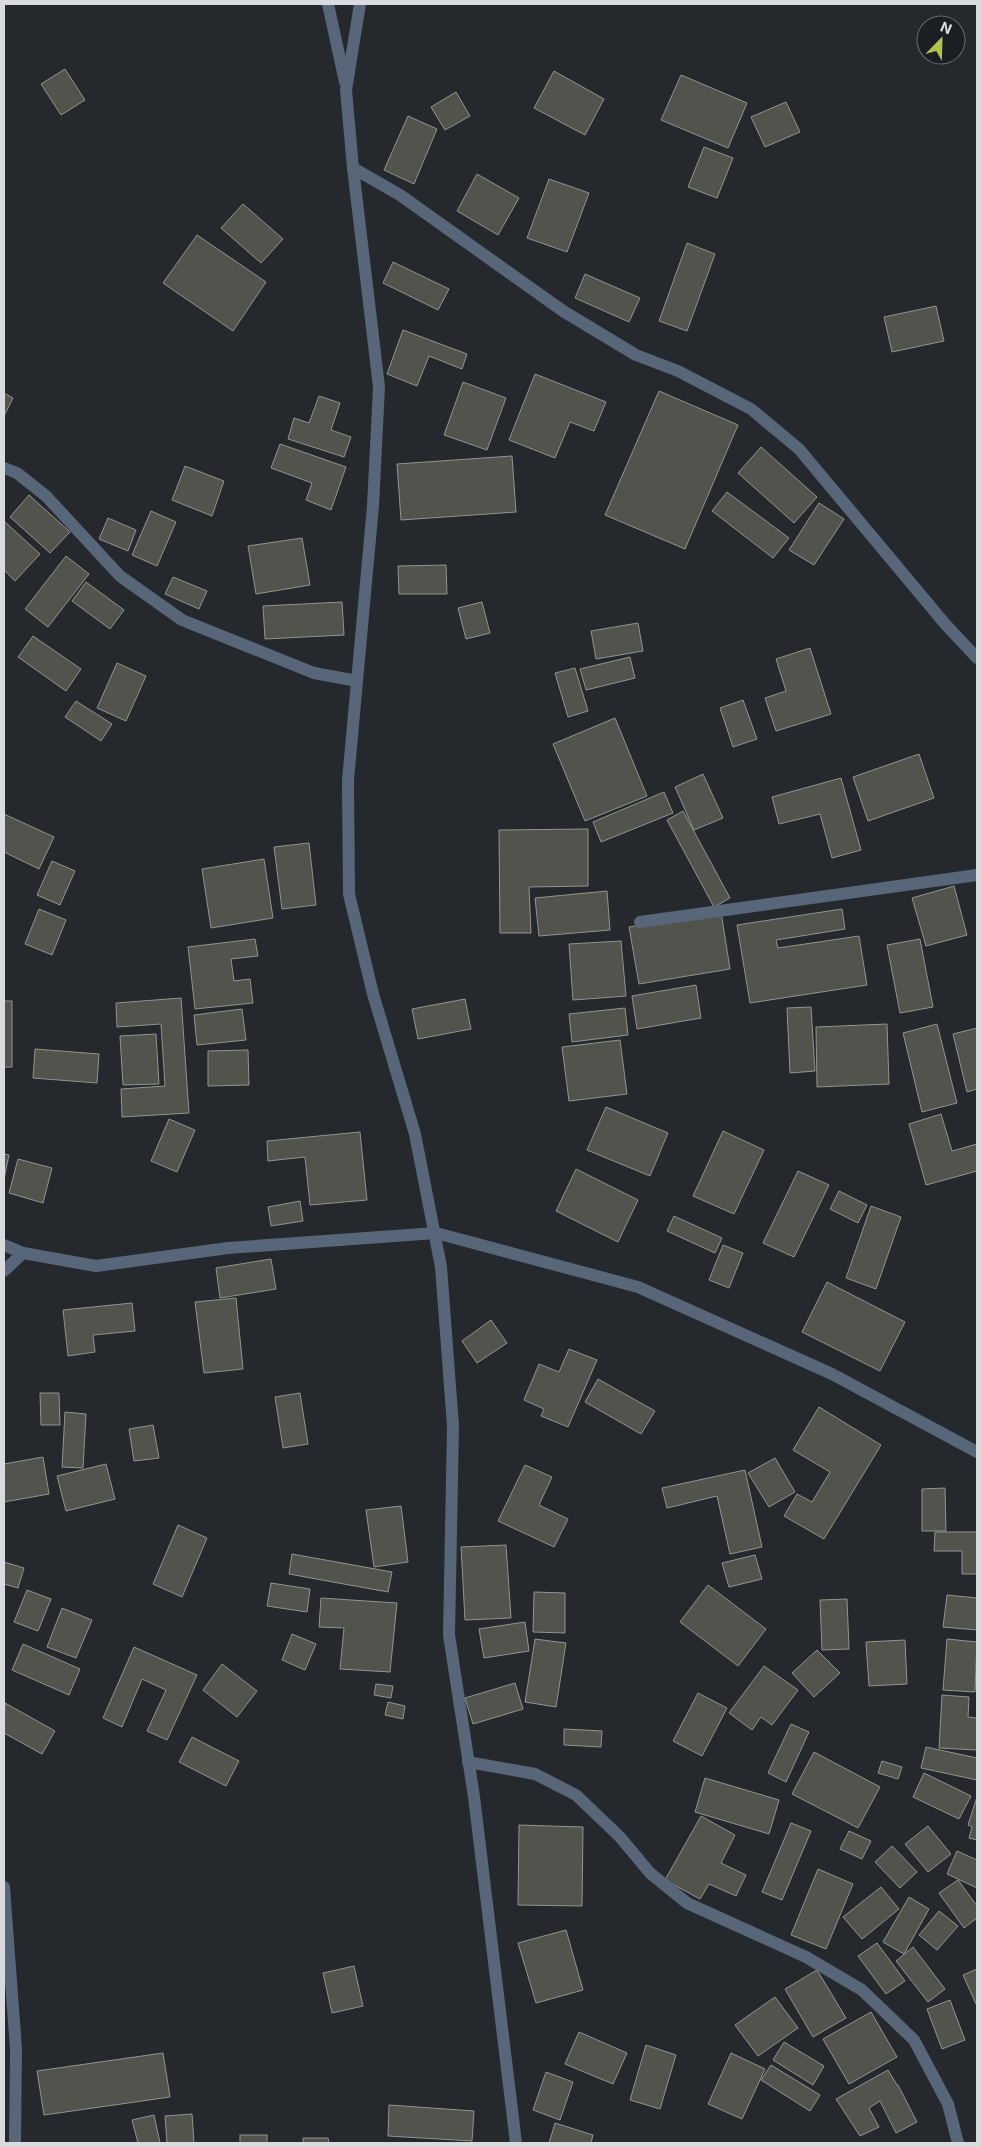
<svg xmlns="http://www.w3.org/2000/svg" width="981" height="2147" viewBox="0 0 981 2147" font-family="Inter,sans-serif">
<rect width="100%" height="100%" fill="#25292d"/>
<g fill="#52534d" stroke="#93948d">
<polygon points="65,69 85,100 61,115 41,84"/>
<polygon points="554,71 604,99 585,135 534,108"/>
<polygon points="681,75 747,103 728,148 661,120"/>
<polygon points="456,92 470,116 445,130 431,107"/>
<polygon points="786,102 800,132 765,147 751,117"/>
<polygon points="408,116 437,129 414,184 384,170"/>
<polygon points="704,147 733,158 717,198 688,187"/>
<polygon points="477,174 519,198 498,235 457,211"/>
<polygon points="549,179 589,193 567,252 527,238"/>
<polygon points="243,204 283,239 261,263 221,228"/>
<polygon points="197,235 266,282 233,331 163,283"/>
<polygon points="687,243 715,254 687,331 659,321"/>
<polygon points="393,262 449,289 438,310 383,283"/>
<polygon points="585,274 640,298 629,322 575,298"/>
<polygon points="936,306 944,341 892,352 884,317"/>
<polygon points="403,330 467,354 462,369 429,356 417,386 387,374"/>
<polygon points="535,374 606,402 594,431 570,422 555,458 509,440"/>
<polygon points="463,382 506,398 487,450 444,435"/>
<polygon points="659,391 738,425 685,549 605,515"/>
<polygon points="4,393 13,398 4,416"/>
<polygon points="319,396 340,403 331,430 351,437 344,457 288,439 294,418 309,423"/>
<polygon points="280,444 346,467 331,510 306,500 312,483 271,468"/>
<polygon points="761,447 817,497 794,523 738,473"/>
<polygon points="512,456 516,512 401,520 397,464"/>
<polygon points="185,466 224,481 212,516 172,500"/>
<polygon points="727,492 789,538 773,558 712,511"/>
<polygon points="29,495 70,532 50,553 10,517"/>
<polygon points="819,503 844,519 814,565 789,550"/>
<polygon points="151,511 176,522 157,566 132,555"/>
<polygon points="108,518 136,530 128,551 99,539"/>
<polygon points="4,521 40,554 15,581 4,570"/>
<polygon points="302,538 310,585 256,594 248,546"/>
<polygon points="66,556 89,574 48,627 25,609"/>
<polygon points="446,565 447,594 399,594 398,566"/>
<polygon points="173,577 207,591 199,609 165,594"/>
<polygon points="86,582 124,610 110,629 72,601"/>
<polygon points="342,602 344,635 265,639 263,606"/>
<polygon points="482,602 490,633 466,639 458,608"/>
<polygon points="638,623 643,651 596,659 591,631"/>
<polygon points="33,636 81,669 66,691 18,657"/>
<polygon points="810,648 831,714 776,731 765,698 786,691 776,659"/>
<polygon points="630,657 635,678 586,690 580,669"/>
<polygon points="117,663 146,676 126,721 97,708"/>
<polygon points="575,668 588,711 568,717 555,673"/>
<polygon points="743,700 757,739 733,747 720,708"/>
<polygon points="76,701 112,724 101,741 65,717"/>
<polygon points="615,718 647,796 585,821 553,744"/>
<polygon points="919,754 934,798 868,821 853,777"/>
<polygon points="703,774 723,818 694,830 675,787"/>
<polygon points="841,778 861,850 832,858 820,814 779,824 772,797"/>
<polygon points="664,792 673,813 601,842 593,822"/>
<polygon points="683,811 730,898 714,907 667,820"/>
<polygon points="4,814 54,837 39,869 4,852"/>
<polygon points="588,829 588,886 529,887 531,933 500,933 499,830"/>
<polygon points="309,843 316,905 282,909 274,847"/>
<polygon points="264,859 273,918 211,928 202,869"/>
<polygon points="52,861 75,871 60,905 37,895"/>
<polygon points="954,886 967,935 926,946 912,898"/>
<polygon points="607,891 610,930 539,936 535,898"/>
<polygon points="39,909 66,920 52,955 25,944"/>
<polygon points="842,909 845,929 776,940 778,948 859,936 867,985 750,1003 737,925"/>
<polygon points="721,912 730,969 639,984 629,927"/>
<polygon points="255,939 258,956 231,959 234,981 250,979 253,1003 195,1009 188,947"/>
<polygon points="920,939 933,1007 900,1013 887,945"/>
<polygon points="621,941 626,996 573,1000 569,944"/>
<polygon points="696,985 701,1018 637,1029 632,996"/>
<polygon points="181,998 189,1113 122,1117 121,1089 165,1086 161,1024 117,1027 116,1003"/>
<polygon points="465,999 471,1029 418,1039 412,1009"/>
<rect x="4" y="1001" width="8" height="66"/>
<polygon points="811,1007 815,1071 790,1073 787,1008"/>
<polygon points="625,1008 628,1035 572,1042 569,1014"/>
<polygon points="242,1009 246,1040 197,1045 194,1015"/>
<polygon points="887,1024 889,1084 817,1087 816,1027"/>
<polygon points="937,1024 957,1103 922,1112 903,1033"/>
<polygon points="977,1028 977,1089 967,1092 953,1034"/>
<polygon points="156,1034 159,1084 123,1085 120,1036"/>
<polygon points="620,1040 627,1094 569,1101 562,1047"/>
<polygon points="35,1049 99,1054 97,1083 33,1078"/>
<polygon points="248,1050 249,1085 208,1086 208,1051"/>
<polygon points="606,1107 668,1133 650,1176 587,1150"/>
<polygon points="941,1114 952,1151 977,1144 977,1171 926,1185 909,1124"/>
<polygon points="169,1119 195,1130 177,1172 151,1161"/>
<polygon points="723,1131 764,1150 734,1214 693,1196"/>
<polygon points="360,1132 367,1200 310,1205 305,1157 268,1161 267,1141"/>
<polygon points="4,1154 9,1155 4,1179"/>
<polygon points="18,1159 52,1168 43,1203 9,1193"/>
<polygon points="576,1169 638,1200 618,1242 556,1211"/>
<polygon points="798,1171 829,1185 794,1257 763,1243"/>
<polygon points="839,1191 867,1205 858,1223 830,1209"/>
<polygon points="300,1201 303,1221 271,1226 268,1207"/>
<polygon points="871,1206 901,1217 876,1289 846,1278"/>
<polygon points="674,1216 722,1238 715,1253 667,1231"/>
<polygon points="723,1245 743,1253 729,1288 709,1280"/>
<polygon points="271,1259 276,1289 220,1298 216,1268"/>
<polygon points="827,1282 905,1322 880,1371 802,1332"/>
<polygon points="236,1298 243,1369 204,1373 195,1302"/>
<polygon points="132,1303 135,1331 93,1335 95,1352 68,1356 63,1310"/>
<polygon points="491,1320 507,1343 477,1363 462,1341"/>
<polygon points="569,1349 597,1360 568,1427 541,1416 544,1409 524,1400 539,1364 559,1372"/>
<polygon points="598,1379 655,1411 641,1434 585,1402"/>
<polygon points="40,1393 59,1393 60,1425 41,1425"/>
<polygon points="300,1393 308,1444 283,1448 275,1397"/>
<polygon points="819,1407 881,1445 824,1539 784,1516 797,1494 812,1502 830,1472 793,1450"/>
<polygon points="65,1412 86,1414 83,1468 62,1467"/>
<polygon points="153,1425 159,1458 134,1461 129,1429"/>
<polygon points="43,1457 49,1494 4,1502 4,1464"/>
<polygon points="775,1458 795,1492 769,1507 748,1473"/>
<polygon points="106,1464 115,1499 66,1511 57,1476"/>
<polygon points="525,1465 552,1477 539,1505 568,1519 554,1547 498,1521"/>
<polygon points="745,1470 762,1547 730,1554 717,1496 667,1508 662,1488"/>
<polygon points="945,1488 946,1531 922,1531 922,1489"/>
<polygon points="401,1506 408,1562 374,1567 366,1510"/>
<polygon points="178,1525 207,1538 182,1597 153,1584"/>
<polygon points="935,1532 977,1532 977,1574 962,1574 962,1551 934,1551"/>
<polygon points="506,1545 511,1618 465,1620 461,1547"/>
<polygon points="292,1554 392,1572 388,1592 289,1574"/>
<polygon points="755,1555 762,1579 729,1587 722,1563"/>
<polygon points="4,1562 24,1568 18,1588 4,1584"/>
<polygon points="271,1583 310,1589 307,1612 267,1606"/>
<polygon points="708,1585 766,1629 738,1666 680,1622"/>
<polygon points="27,1590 51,1599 38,1631 14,1622"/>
<polygon points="534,1592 565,1593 565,1633 533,1632"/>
<polygon points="947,1595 977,1598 977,1630 943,1627"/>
<polygon points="321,1598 397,1603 390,1672 340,1669 344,1628 319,1627"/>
<polygon points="847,1599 849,1649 822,1650 820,1600"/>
<polygon points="62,1608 92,1620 76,1658 47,1647"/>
<polygon points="525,1622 529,1651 484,1658 479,1629"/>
<polygon points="292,1634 316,1644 305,1670 282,1660"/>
<polygon points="535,1639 566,1643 556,1707 525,1702"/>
<polygon points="947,1639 977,1642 975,1692 943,1690"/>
<polygon points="905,1640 907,1684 869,1686 866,1642"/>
<polygon points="23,1644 80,1669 69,1695 12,1670"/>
<polygon points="134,1647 197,1675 167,1740 147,1731 166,1690 142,1679 122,1727 103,1718"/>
<polygon points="817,1650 840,1673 814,1697 792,1673"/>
<polygon points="222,1664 257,1691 237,1717 203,1690"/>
<polygon points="764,1666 798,1690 772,1725 761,1717 752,1730 729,1713"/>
<polygon points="515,1683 523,1709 473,1724 465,1698"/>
<polygon points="376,1684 393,1686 391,1698 374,1695"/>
<polygon points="698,1693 727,1708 702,1756 673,1741"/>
<polygon points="942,1695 969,1697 968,1717 977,1718 977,1750 939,1748"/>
<polygon points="388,1702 405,1706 403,1719 385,1715"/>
<polygon points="5,1703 55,1731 42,1754 4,1733"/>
<polygon points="791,1724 809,1732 786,1782 768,1773"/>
<polygon points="564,1729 602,1731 601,1747 564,1745"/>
<polygon points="192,1737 239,1761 226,1786 179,1762"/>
<polygon points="926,1747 977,1758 977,1780 921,1768"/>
<polygon points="814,1752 880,1787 858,1828 792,1794"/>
<polygon points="882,1761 902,1767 898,1779 878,1773"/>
<polygon points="924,1773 971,1796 959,1819 913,1797"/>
<polygon points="705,1778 779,1800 769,1834 695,1812"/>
<polygon points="977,1797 977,1840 969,1838 972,1827 968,1825"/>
<polygon points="701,1816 735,1835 721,1863 746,1875 736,1896 709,1884 700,1899 665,1880"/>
<polygon points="791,1823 811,1831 782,1900 762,1892"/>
<polygon points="519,1825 583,1827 582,1906 518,1905"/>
<polygon points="928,1826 951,1854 928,1872 905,1844"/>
<polygon points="849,1831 871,1841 862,1859 840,1849"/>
<polygon points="892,1846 917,1872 900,1888 875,1862"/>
<polygon points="957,1851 977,1860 977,1888 947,1874"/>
<polygon points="818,1869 853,1884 826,1949 791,1935"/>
<polygon points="958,1880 977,1906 977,1918 964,1928 939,1893"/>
<polygon points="881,1887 899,1909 862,1939 843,1917"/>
<polygon points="909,1897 929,1909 904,1954 883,1942"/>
<polygon points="939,1911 958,1926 937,1950 919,1935"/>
<polygon points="566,1930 583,1990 536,2003 518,1943"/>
<polygon points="877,1943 905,1981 886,1994 858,1956"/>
<polygon points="913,1947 945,1989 928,2002 896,1961"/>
<polygon points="354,1966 363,2006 332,2013 323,1973"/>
<polygon points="977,1969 977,2006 963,1975"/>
<polygon points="817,1970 846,2018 813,2037 785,1989"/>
<polygon points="775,1997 798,2028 758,2056 735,2025"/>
<polygon points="950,2000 965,2040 942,2049 927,2009"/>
<polygon points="871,2012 897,2057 849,2084 823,2039"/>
<polygon points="579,2032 627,2053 613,2084 565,2064"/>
<polygon points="784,2042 824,2066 813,2085 773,2060"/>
<polygon points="646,2045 676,2055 660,2109 630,2100"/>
<polygon points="163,2053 170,2097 44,2115 37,2071"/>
<polygon points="731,2053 765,2069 742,2119 708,2104"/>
<polygon points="771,2065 820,2095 810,2111 761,2080"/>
<polygon points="888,2070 897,2085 898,2085 917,2122 896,2133 880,2101 869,2108 879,2127 860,2136 836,2099"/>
<polygon points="546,2072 573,2082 560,2120 533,2110"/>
<polygon points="389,2105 474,2111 472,2141 388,2136"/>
<polygon points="192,2114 194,2143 167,2143 165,2116"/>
<polygon points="154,2115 160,2143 138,2143 132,2120"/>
<polygon points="555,2123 593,2135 591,2143 549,2143"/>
<rect x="240" y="2135" width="27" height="8"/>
<polygon points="303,2138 328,2138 329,2143 303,2143"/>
</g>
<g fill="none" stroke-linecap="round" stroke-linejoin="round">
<g stroke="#586679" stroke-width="12">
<polyline points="328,4 345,82"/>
<polyline points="360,4 346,90 353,168 379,387 373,506 348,780 349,894 373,994 415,1134 441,1267 453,1426 449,1635 474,1797 516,2143"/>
<polyline points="353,168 400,195 563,311 636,355 678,371 751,409 799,449 946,625 977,658"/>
<polyline points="4,468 17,473 46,496 120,576 182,620 314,673 357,681"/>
<polyline points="640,922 977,875"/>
<polyline points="4,1245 23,1253 96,1266 228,1248 436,1233 638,1287 832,1374 977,1452"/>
<polyline points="4,1271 23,1253"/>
<polyline points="468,1762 535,1774 576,1795 620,1837 650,1873 687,1903 806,1957 862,1990 914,2040 948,2104 958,2143"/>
<polyline points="4,1887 16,2049 15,2143"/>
</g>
</g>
<rect width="981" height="2147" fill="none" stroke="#d9dbde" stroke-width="10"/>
<g transform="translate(941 40) rotate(23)"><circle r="24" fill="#1b1f24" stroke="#676a6e"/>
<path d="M0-4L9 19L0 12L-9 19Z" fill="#b2c34c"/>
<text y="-8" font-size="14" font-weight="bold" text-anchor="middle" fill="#d9dbde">N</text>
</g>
</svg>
